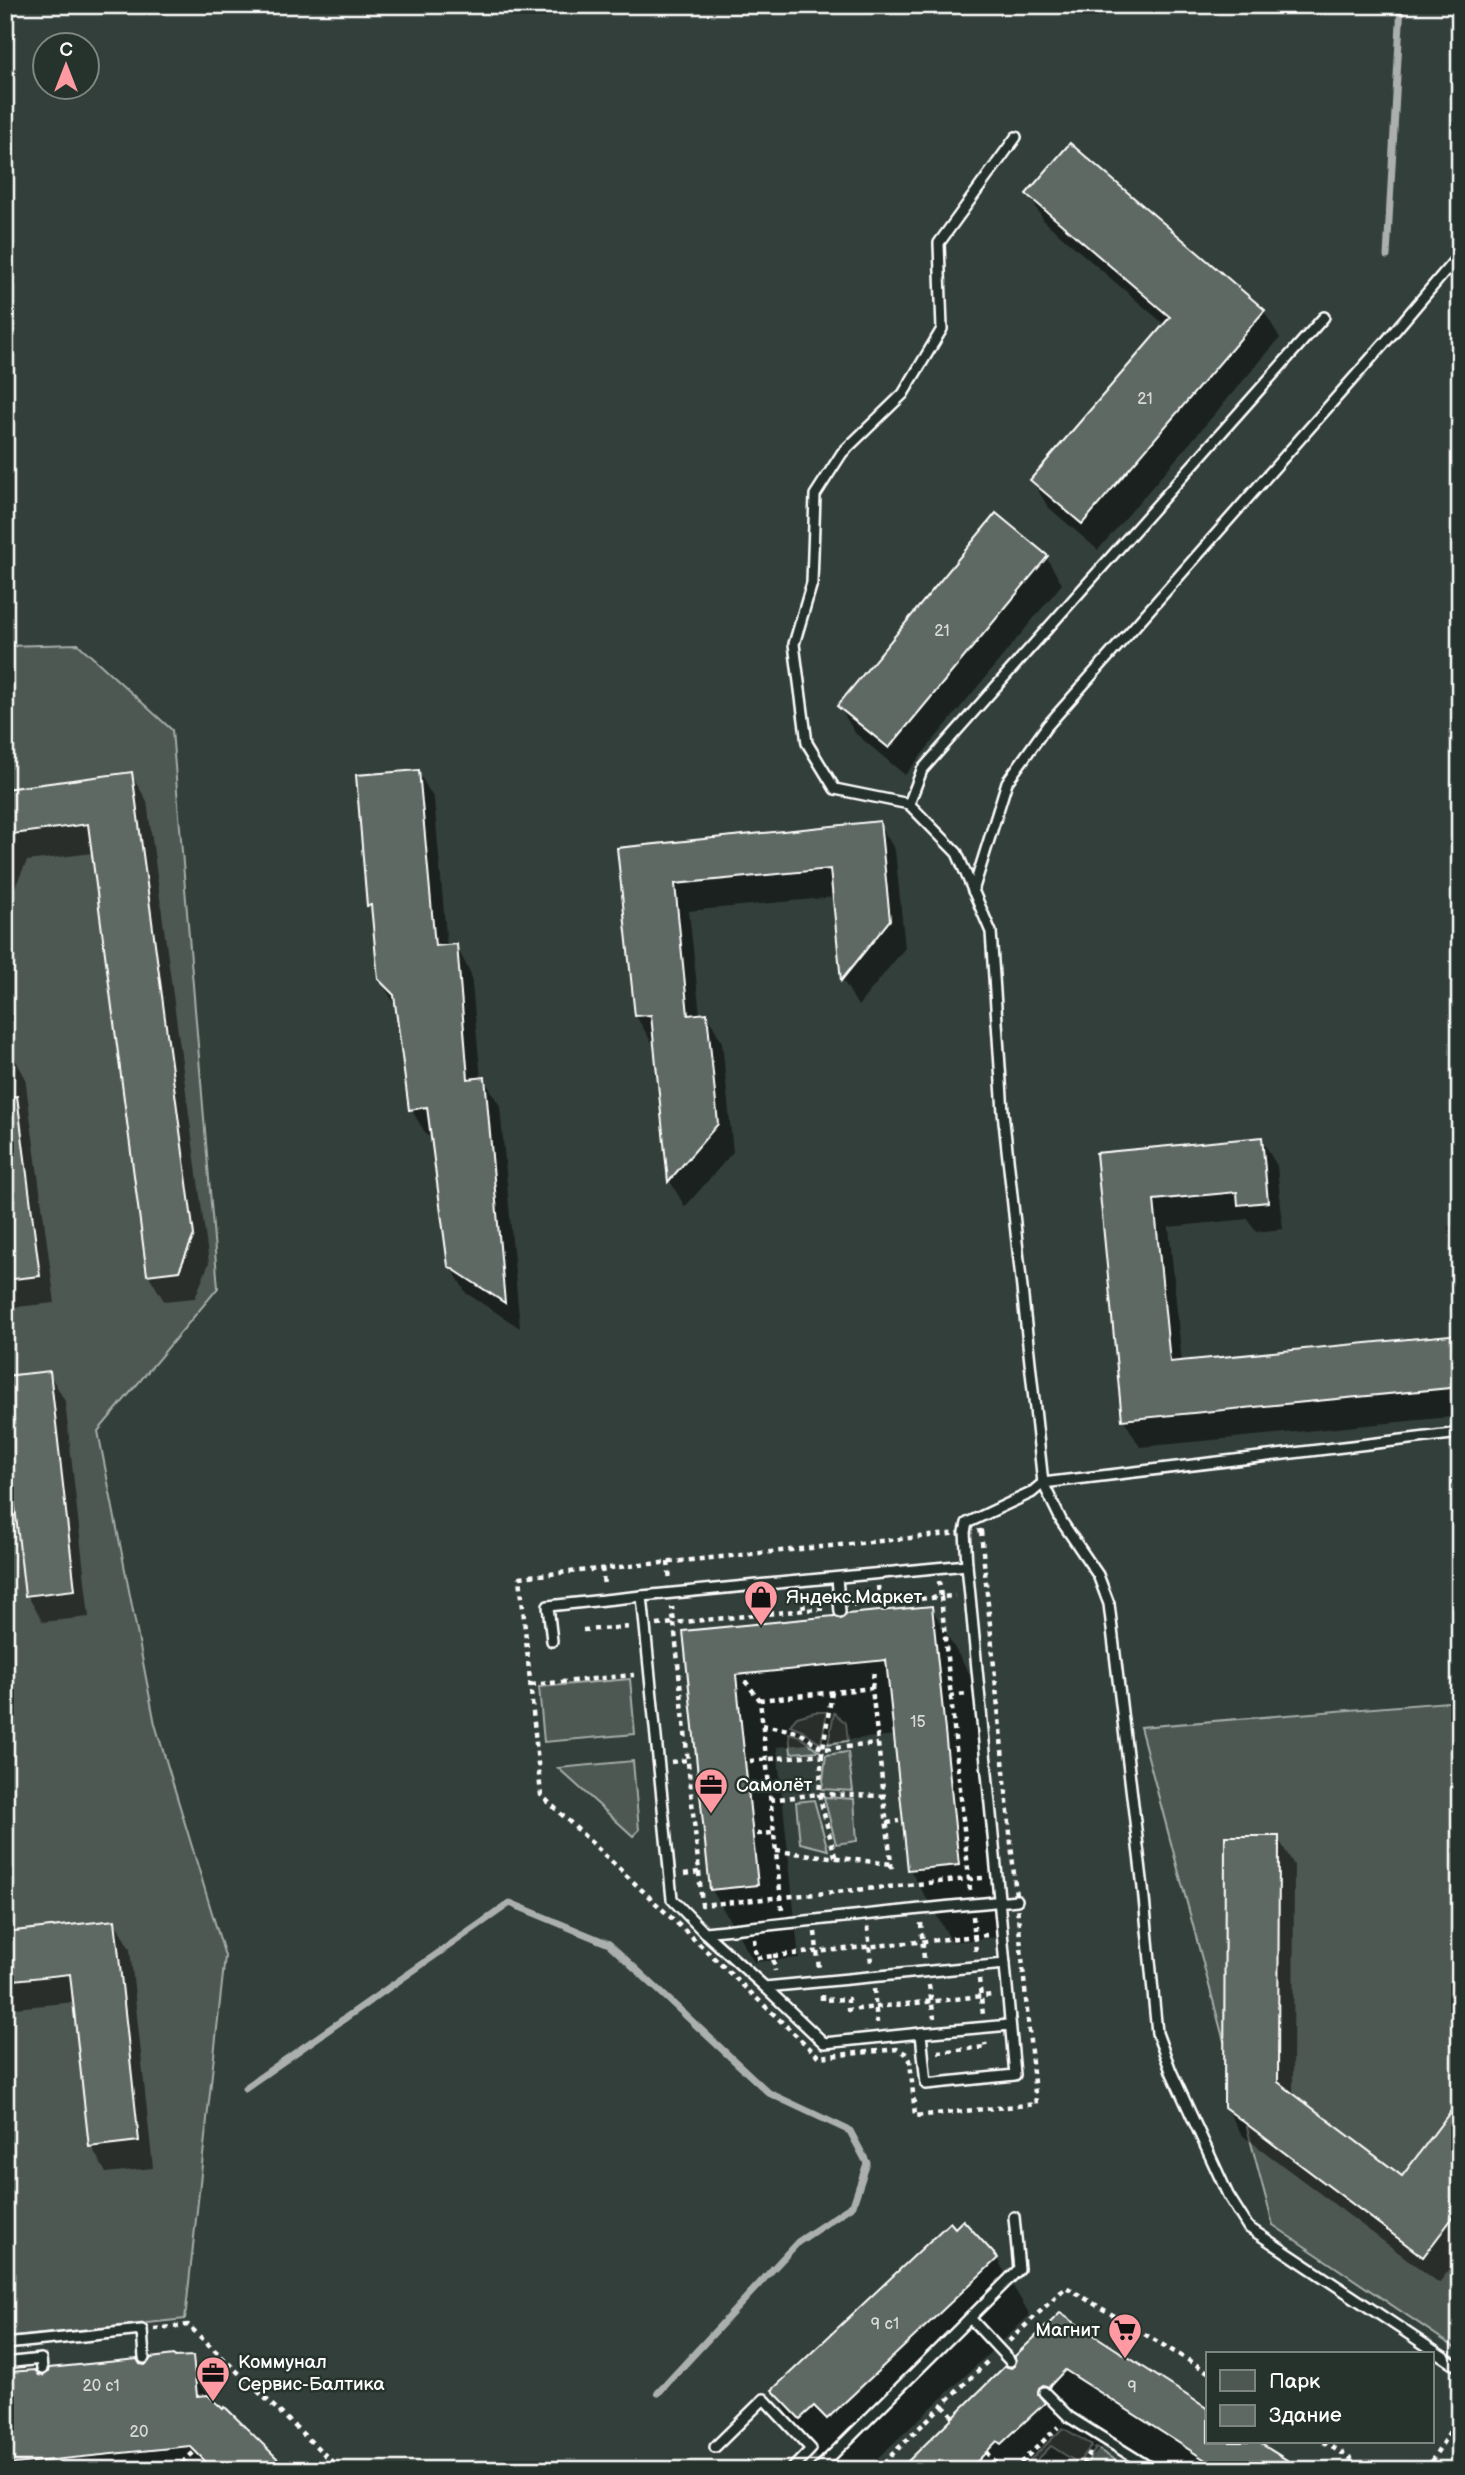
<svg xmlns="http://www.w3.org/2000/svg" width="1465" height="2475" viewBox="0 0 1465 2475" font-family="'Balsamiq Sans',sans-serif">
<rect width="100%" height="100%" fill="#333f3a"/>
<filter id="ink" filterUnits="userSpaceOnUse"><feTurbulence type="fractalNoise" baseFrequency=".0143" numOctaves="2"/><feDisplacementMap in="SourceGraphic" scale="14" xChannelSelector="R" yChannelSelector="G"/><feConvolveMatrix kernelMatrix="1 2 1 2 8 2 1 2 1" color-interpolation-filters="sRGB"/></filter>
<g filter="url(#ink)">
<g fill="#4d5853" stroke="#a6aca9" stroke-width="2">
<polygon points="78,644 172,730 218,1288 98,1431 155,1724 225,1956 185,2319 5,2338 5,646"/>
<polygon points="630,1679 635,1734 544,1742 539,1687"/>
<polygon points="1460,1701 1460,2351 1273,2225 1140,1727"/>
<polygon points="815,1712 827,1712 821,1744 802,1730 790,1725 797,1717"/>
<polygon points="834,1713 846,1723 848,1741 828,1744"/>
<polygon points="789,1733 799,1736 819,1751 791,1753"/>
<polygon points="848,1752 853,1791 822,1789 826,1755"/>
<polygon points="633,1761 639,1830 633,1836 558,1768"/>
<polygon points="824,1797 854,1799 857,1841 836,1844"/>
<polygon points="814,1800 828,1850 800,1843 796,1802"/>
<polygon points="1063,2428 1092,2445 1078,2463 1051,2446 1027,2470 1020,2470"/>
<polygon points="1096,2448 1121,2464 1117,2470 1090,2470 1085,2467"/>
</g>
<g fill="#0007">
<polygon points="1028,194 1264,311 1280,338 1098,550 1048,507 1032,480 1165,325 1044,221"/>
<polygon points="1046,557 1062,584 905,775 855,733 839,706"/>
<polygon points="418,772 434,799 447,947 456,946 471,974 481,1079 484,1079 500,1106 520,1328 466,1293 450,1265 433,1135 427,1136 411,1109 396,1007 380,979 374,913 369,905"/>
<polygon points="131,774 147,801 209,1263 195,1298 164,1301 148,1274 93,853 27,861 5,909 5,790"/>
<polygon points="879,823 895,850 905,948 858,1006 843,980 835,897 689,911 700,1015 707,1015 722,1042 733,1152 685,1207 670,1181 656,1043 652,1043 636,1016 619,850"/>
<polygon points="5,1050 10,1050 25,1077 55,1303 6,1308"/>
<polygon points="1261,1138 1277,1166 1283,1229 1256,1232 1248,1219 1169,1227 1182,1363 1458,1336 1448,1226 1460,1225 1460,1416 1140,1447 1124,1420 1098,1154"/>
<polygon points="49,1373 65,1401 89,1617 43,1622 27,1595 11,1452 5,1452 5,1378"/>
<polygon points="931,1607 973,1680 999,1937 952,1942 910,1870 896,1735 777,1747 799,1958 754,1962 712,1890 685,1633 842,1621"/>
<polygon points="1278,1838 1294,1865 1293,2096 1403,2178 1460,2102 1460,2256 1439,2283 1242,2135 1226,2107"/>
<polygon points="115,1922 130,1949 153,2168 106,2173 91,2146 75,2002 5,2009 5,1933"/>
<polygon points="997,2259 1030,2315 865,2470 856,2470 847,2461 838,2470 829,2470 807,2446 774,2390"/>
<polygon points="1060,2315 1208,2442 1256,2442 1300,2470 1152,2470 1107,2441 1091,2459 1085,2457 1080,2460 1081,2470 902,2470 1017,2367"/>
<polygon points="192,2357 223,2412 287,2470 5,2470 5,2375 34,2372 42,2378 139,2365 146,2367"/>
</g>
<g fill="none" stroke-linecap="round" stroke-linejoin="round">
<g stroke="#abb0ae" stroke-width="7">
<polyline points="1387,256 1401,5"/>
<polyline points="245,2088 510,1903 609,1944 769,2093 850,2131 867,2163 853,2205 798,2242 658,2393"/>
</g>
</g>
<g fill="#5f6964" stroke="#fff" stroke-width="2">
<polygon points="1070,143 1265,310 1082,524 1030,480 1170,317 1026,194"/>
<polygon points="996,513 1048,556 889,748 837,706"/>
<polygon points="419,770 435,946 457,944 468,1079 485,1077 505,1303 448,1266 427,1107 409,1110 394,995 378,979 371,905 367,906 356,775"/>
<polygon points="132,772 194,1235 179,1271 147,1275 88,824 5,835 5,789"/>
<polygon points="880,821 890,920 841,981 830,869 675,884 688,1015 707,1013 718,1124 668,1182 651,1015 635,1016 617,848"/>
<polygon points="17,1096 40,1276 5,1280 5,1097"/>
<polygon points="1262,1137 1268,1202 1238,1205 1237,1192 1154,1200 1170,1362 1460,1334 1460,1387 1122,1420 1096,1153"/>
<polygon points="50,1371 75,1590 25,1596 5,1418 5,1376"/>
<polygon points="932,1606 959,1865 908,1870 886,1660 736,1675 758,1885 710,1890 683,1631 834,1616 841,1619 847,1614"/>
<polygon points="1225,1836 1279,1836 1278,2082 1402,2176 1460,2099 1460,2208 1423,2257 1224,2107"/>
<polygon points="115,1920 139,2141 89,2147 70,1974 5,1981 5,1932"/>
<polygon points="963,2220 998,2258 827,2419 814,2406 800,2419 772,2390 950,2222 955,2228"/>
<polygon points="1060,2313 1208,2409 1208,2442 1258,2442 1303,2470 1221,2470 1065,2370 1049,2387 1043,2385 1039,2388 1038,2394 1045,2403 1001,2444 997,2441 969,2470 899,2470 1005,2366 1011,2368 1015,2366 1015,2356"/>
<polygon points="174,2355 175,2357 193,2356 197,2396 208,2395 223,2409 225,2407 289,2470 214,2470 190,2446 5,2465 5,2376 10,2375 10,2372 35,2370 39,2375 43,2376 48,2372 49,2368 137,2359 140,2364 145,2365 151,2358"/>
</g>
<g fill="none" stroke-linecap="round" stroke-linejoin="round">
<g stroke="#fff" stroke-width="14">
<g id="lane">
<polyline points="1016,137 939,243 942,329 903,394 842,453 815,495 812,583 794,644 807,743 835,789 909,804 922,770 1324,317"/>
<polyline points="909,804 957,853 991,932 1003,1112 1043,1483 1062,1522 1098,1575 1109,1604 1143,1888 1157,2033 1171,2071 1228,2195 1248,2227 1460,2368"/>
<polyline points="973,891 1007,782 1047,726 1388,339 1460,254"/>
<polyline points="967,1565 965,1532 967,1523 1031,1493 1043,1483 1460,1433"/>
<polyline points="837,1578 840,1612"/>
<polyline points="552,1641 548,1606 642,1596"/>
<polyline points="704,1932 765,1987"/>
<path d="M1010 2025 921 2033 926 2084 1015 2075C1009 2009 1003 1943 997 1877L967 1565 642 1596 672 1899 704 1932C808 1921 912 1909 1017 1900"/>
<polyline points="921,2033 824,2043 765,1987 1005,1964"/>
<polyline points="970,2318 1010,2361"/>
<polyline points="5,2344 142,2330 144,2358"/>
<polyline points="5,2363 41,2359 42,2369"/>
<polyline points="1044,2392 1069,2417 1154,2470"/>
<polyline points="715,2447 764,2399 811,2449 791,2470"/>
<polyline points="817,2470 1019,2269 1014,2217"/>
</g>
</g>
<g stroke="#fff" stroke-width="4.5" stroke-dasharray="5 5" stroke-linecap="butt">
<polygon points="981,1531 1036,2104 915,2116 910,2060 905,2053 897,2049 819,2057 541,1795 520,1577"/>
<polyline points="668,1562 670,1581"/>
<polyline points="602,1568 604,1585"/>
<polyline points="939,1581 941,1597 955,1596"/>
<polyline points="878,1586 880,1603"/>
<polyline points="802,1594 804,1610"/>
<polyline points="657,1625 674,1623 672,1607"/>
<polyline points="583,1630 631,1627"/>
<polyline points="745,1681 760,1700"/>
<polyline points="531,1685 634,1675"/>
<polyline points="872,1688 874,1671"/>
<polyline points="950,1696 967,1694"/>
<polyline points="762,1725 799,1732 823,1749 878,1744"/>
<polyline points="822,1754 819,1794 836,1860"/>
<polyline points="750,1761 822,1754 832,1692"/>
<polyline points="671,1762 687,1760"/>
<polyline points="770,1800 819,1794 884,1796"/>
<polyline points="887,1823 899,1821"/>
<polyline points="757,1834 774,1833"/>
<polyline points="776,1851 892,1864"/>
<polyline points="699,1872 702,1905 969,1879 941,1597 853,1605"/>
<polyline points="684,1874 699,1872 674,1623 827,1608"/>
<polyline points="970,1890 969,1879 983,1878"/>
<polyline points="782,1910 760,1700 872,1688 892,1872"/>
<polyline points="973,1916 976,1953"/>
<polyline points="921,1923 924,1959"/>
<polyline points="870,1928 868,1929 871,1963"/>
<polyline points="815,1932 819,1969"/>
<polyline points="754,1939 756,1958 773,1956 775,1971"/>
<polyline points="773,1956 988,1935"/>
<polyline points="979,1979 983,2015"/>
<polyline points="929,1985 934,2018"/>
<polyline points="874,1989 877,2023"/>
<polyline points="822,1995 822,2000 848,1999 848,2010 993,1995"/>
<polyline points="938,2052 986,2047 985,2043"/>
<polyline points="154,2329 188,2325 341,2470"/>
<polyline points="1009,2341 1066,2287 1208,2372"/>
<polyline points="943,2405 953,2416"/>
<polyline points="1323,2442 1351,2458 1344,2470"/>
<polyline points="986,2452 1001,2470"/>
<polyline points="1082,2465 1093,2448"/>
<polyline points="175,2470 195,2451"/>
<polyline points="876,2470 990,2359"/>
<polyline points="1013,2470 1058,2427"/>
<polyline points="1426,2470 1460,2415"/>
</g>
<use href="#lane" stroke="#26332d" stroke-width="9"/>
</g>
</g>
<defs>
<g id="shop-pin" transform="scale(1.75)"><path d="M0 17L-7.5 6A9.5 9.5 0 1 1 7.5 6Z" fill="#ff9aa2" stroke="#26332d"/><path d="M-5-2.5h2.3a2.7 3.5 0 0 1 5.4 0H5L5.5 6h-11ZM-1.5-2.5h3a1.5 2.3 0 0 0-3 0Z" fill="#111"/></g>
<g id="office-pin" transform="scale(1.75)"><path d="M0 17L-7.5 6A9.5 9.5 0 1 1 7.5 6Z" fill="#ff9aa2" stroke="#26332d"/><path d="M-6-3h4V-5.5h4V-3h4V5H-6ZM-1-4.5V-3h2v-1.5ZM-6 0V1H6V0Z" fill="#111"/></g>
<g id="supermarket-pin" transform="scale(1.75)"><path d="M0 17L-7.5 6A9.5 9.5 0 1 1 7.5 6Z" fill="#ff9aa2" stroke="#26332d"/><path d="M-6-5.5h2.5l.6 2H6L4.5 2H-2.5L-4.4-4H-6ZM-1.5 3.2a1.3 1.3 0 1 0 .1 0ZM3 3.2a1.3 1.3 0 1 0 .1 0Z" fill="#111"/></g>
</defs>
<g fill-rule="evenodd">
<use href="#shop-pin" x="761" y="1597"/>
<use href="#office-pin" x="711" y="1785"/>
<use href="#supermarket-pin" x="1125" y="2330"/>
<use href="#office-pin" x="213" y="2373"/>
</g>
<g text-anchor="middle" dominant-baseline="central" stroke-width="5" stroke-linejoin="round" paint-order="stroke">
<g font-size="16" fill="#d7dad8">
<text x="1145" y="399">21</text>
<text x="942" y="631">21</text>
<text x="918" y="1722">15</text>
<text x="885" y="2324">9 c1</text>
<text x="101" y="2386">20 с1</text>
<text x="1132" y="2387">9</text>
<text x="139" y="2432">20</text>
</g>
<g font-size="19" fill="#fff" stroke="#26332d" text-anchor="start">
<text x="786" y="1597">Яндекс.Маркет</text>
<text x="736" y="1785">Самолёт</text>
<text x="1100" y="2330" text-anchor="end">Магнит</text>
<text x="238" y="2362">Коммунал<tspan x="238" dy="22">Сервис-Балтика</tspan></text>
</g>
</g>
<rect width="1465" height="2475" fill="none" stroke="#26332d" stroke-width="28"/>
<rect x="14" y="14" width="1437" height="2447" fill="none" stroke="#fff" stroke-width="2.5" filter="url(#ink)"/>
<rect x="1206" y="2352" width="228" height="91" fill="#26332d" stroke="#7d8581" stroke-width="2"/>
<rect x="1220" y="2370" width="35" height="21" fill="#4d5853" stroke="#7d8581" stroke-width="2"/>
<text x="1269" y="2388" font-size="21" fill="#ffffff">Парк</text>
<rect x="1220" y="2405" width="35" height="21" fill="#5f6964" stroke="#7d8581" stroke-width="2"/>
<text x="1269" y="2422" font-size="21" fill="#ffffff">Здание</text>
<g transform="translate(66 66)"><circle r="33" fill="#26332d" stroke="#7d8581" stroke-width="2"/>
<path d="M0-5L12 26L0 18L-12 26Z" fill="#ff9aa2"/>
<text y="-10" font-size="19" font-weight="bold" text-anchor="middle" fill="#ffffff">С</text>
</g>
</svg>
